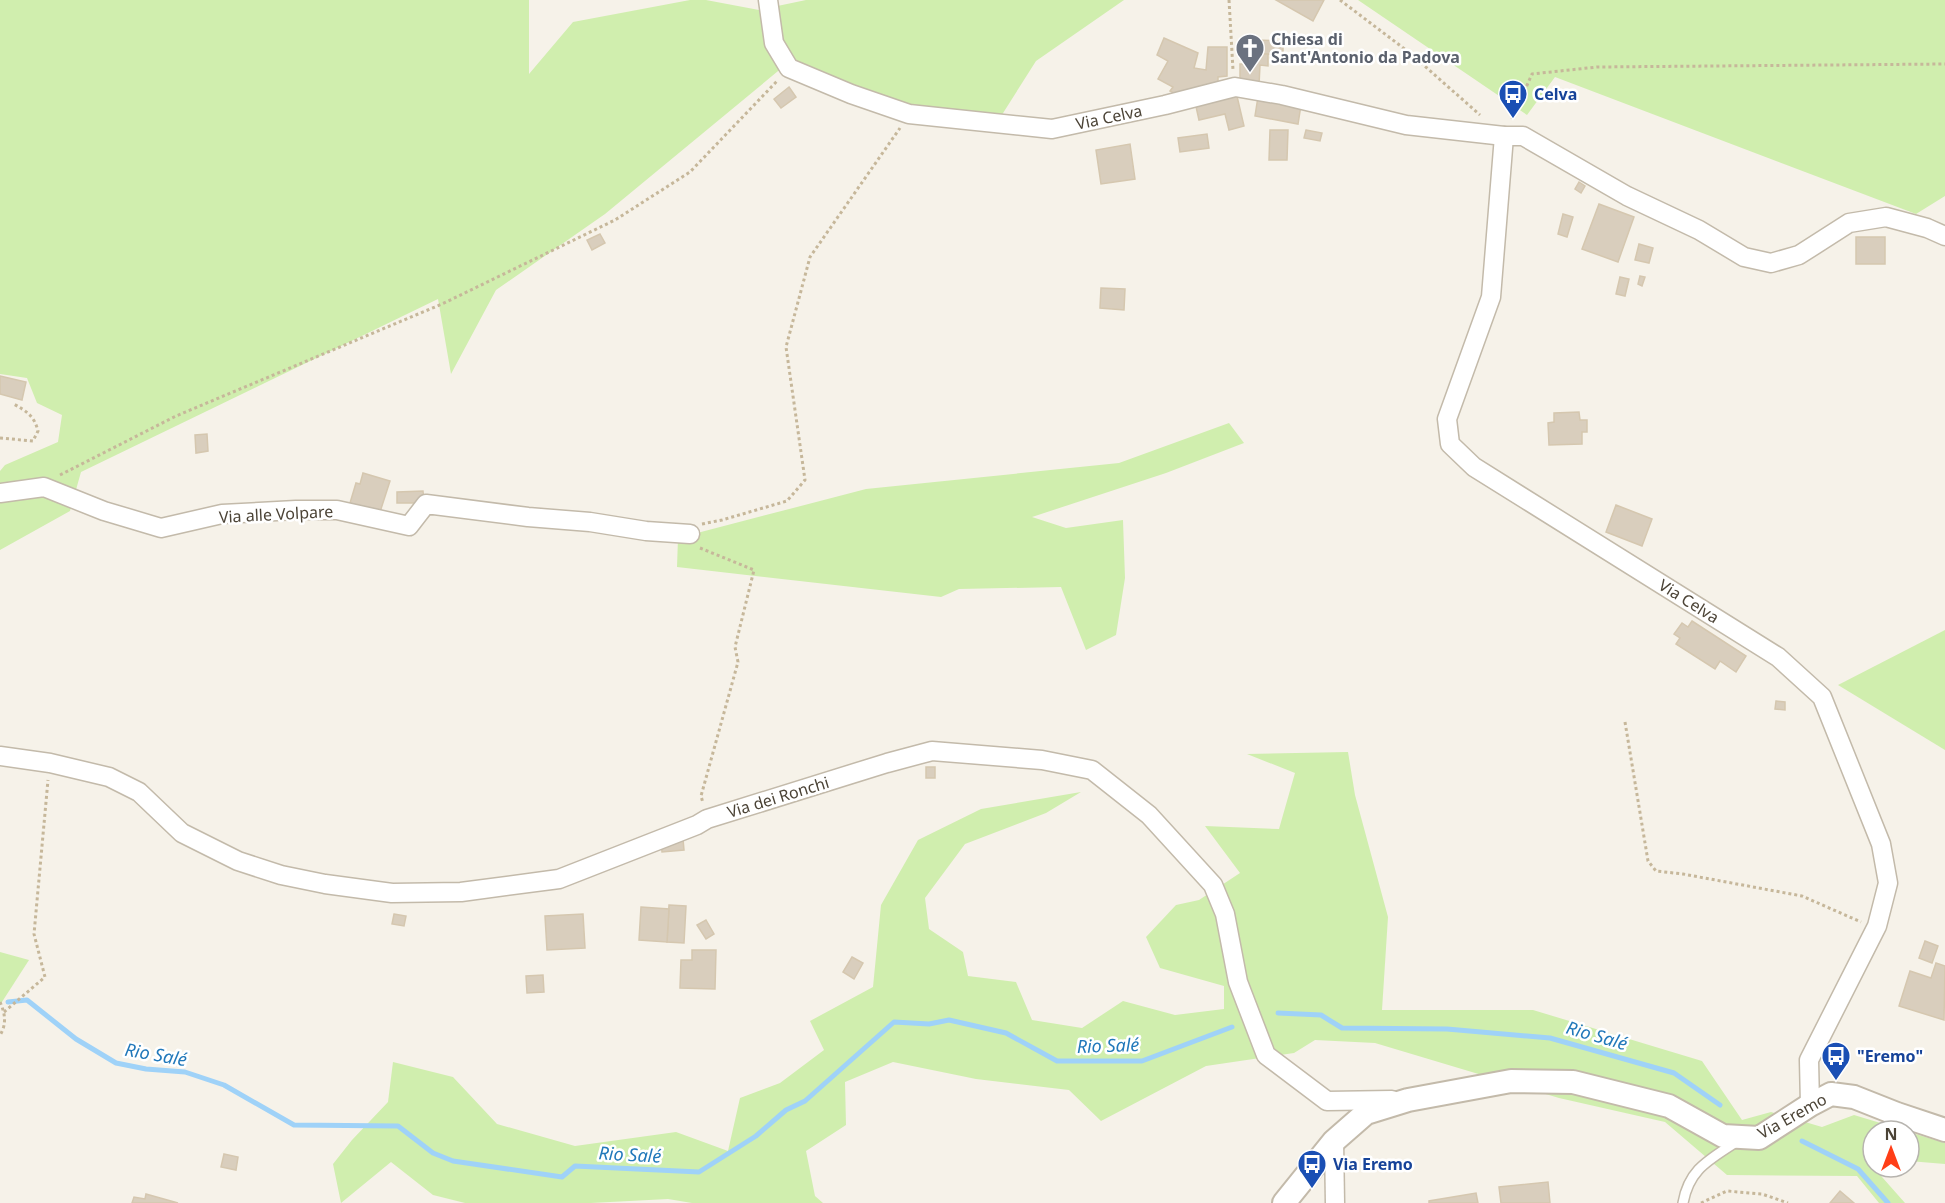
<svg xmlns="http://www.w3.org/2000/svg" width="1945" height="1203" viewBox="0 0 1945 1203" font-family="'Noto Sans',sans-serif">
<rect width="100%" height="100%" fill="#f6f2e9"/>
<g fill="#d0eeae">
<polygon points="0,0 529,0 529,74 573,22 690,0 706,0 759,10 806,0 1124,0 1036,61 998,121 911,108 789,62 605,214 496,290 451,374 438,299 81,472 70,511 0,550 0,471 5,465 58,442 62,415 37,403 27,378 0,374"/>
<polygon points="1358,0 1945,0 1945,196 1916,214 1555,77 1527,115"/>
<polygon points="1229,423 1244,443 1166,473 1032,517 1066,528 1123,520 1125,578 1116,635 1086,650 1061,587 959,589 941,597 677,567 678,538 866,489 1119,463"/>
<polygon points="1945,630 1945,750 1838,685"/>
<polygon points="1348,752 1355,795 1388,917 1382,1010 1533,1010 1702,1061 1742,1120 1771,1112 1822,1127 1854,1115 1907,1131 1873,1131 1873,1160 1867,1160 1905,1203 1879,1203 1857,1176 1727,1175 1665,1122 1559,1098 1375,1043 1315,1040 1294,1053 1206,1066 1101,1121 1069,1090 976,1079 893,1062 845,1082 846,1125 806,1151 815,1196 823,1203 692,1203 668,1199 591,1203 465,1203 433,1195 391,1162 341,1203 333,1164 352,1140 388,1102 393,1062 453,1077 497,1124 575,1146 676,1132 728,1151 740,1098 780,1083 824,1050 810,1021 873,987 881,905 918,840 981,809 1081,792 1046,813 965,844 925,898 929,929 963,952 968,976 1016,982 1032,1020 1082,1028 1123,1001 1175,1015 1224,1009 1224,986 1160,968 1146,937 1176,905 1199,900 1240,873 1205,826 1279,829 1295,773 1247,754"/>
<polygon points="0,952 29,960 0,1005"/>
<polygon points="1909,1132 1945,1143 1945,1164 1909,1161"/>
</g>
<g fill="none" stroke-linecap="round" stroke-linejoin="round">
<g stroke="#9fd2f8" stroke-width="5">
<polyline points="8,1002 27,1000 76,1039 116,1063 146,1069 185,1072 224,1085 294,1125 398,1126 433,1153 453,1161 562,1177 575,1166 699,1172 756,1136 786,1110 805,1101 894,1022 929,1024 949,1020 1006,1033 1057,1061 1142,1061 1232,1027"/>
<polyline points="1278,1013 1321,1015 1342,1028 1447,1029 1550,1038 1674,1073 1720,1105"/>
<polyline points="1802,1141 1858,1169 1888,1203"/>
</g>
</g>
<g fill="#d9cebd" stroke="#d5c7af" stroke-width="1.5">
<polygon points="1276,0 1324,0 1313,21"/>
<polygon points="1164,38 1198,53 1194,68 1206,70 1208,47 1227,47 1227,76 1218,77 1218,90 1183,98 1170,91 1173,87 1158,79 1168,61 1157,55"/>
<polygon points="1255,40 1283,41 1283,55 1254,54"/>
<polygon points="1247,54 1268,54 1268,66 1260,65 1259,85 1240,81 1240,64 1246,64"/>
<polygon points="789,87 796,97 781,108 774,99"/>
<polygon points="1236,92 1244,126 1229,130 1225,114 1199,120 1195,102"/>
<polygon points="1258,97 1301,105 1298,124 1255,116"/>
<polygon points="1270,130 1288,130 1287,160 1269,160"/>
<polygon points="1306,130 1322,133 1320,141 1304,138"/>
<polygon points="1207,134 1209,148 1180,152 1178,138"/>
<polygon points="1130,144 1135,179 1101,184 1096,150"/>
<polygon points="1579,182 1585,186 1581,193 1575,189"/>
<polygon points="1599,204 1634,217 1618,262 1582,249"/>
<polygon points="1563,214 1573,217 1567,237 1558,234"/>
<polygon points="600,234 605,243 592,250 587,240"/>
<rect x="1856" y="237" width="29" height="27"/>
<polygon points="1639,244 1653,248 1649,263 1635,260"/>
<polygon points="1640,276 1645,277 1642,286 1638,284"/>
<polygon points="1620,277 1629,279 1625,296 1616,294"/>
<polygon points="1101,288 1125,289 1124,310 1100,308"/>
<polygon points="0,376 26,382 22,400 0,394"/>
<polygon points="1579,412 1580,420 1587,420 1587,432 1582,432 1582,444 1549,445 1548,423 1554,422 1554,413"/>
<polygon points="207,434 208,451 196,453 195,435"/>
<polygon points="363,473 390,481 380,512 350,503 356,483 360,484"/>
<polygon points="423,491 424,503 397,503 397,492"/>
<polygon points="1616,505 1652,519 1642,546 1606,532"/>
<polygon points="1692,621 1746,656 1736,672 1720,661 1715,669 1676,644 1680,638 1674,634 1682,623 1688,627"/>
<polygon points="1776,701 1785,702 1785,710 1775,709"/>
<rect x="926" y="767" width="9" height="11"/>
<polygon points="683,839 684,850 662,852 661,841"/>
<polygon points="669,905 686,906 684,943 667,942"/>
<polygon points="641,907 669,909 667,942 639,940"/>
<polygon points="394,914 406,916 404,926 392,924"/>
<polygon points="583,914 585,948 547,950 545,916"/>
<polygon points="706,920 714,934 706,939 697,925"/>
<polygon points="1925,941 1938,946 1932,963 1919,958"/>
<polygon points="692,950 716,950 715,989 680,988 681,960 692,960"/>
<polygon points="852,957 863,963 854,979 843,972"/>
<polygon points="1936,963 1945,966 1944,1020 1899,1006 1910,971 1931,978"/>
<polygon points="543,975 544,992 527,993 526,976"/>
<polygon points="224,1154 238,1157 236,1170 221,1167"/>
<polygon points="1548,1182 1550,1203 1501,1203 1499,1187"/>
<polygon points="1840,1191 1854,1203 1830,1203"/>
<polygon points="1476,1193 1478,1203 1429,1203 1429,1201"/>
<polygon points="146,1194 178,1203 132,1203 134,1197 145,1199"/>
</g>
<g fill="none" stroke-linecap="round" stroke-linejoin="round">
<g stroke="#c3baaa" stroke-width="12">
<path id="service" d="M1683 1203C1689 1169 1709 1160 1736 1142"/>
</g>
<g stroke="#c3baaa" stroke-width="21">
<g id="minor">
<polyline points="768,0 774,43 789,68 851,94 909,114 1052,129 1165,105 1235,87 1282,95 1406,125 1504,136 1523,136 1627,196 1699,230 1744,257 1771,263 1799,255 1849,223 1886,217 1927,228 1945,236"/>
<polyline points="1504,136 1491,297 1447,419 1450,444 1474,467 1778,657 1822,697 1881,844 1888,883 1877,926 1809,1060 1810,1105"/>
<polyline points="0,493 44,487 104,511 161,528 222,514 296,510 337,510 409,526 426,504 528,517 590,522 646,531 690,534"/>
<polyline points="0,756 50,763 109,777 139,792 182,833 238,861 281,875 325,884 392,893 461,892 559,879 697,825 707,819 887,763 932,751 1042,760 1092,770 1149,815 1213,885 1225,914 1238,982 1266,1055 1327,1101 1392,1100"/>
<polyline points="1334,1141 1335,1203"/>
</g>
</g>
<g stroke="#c3baaa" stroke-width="26">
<polyline id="tertiary" points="1284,1203 1334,1141 1366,1113 1408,1100 1511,1081 1573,1082 1669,1106 1723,1136 1759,1138 1810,1105 1831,1094 1854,1097 1897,1114 1945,1130"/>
</g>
<g stroke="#c6b79a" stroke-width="3" stroke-dasharray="3 3" stroke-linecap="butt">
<polyline points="1229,0 1233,70"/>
<polyline points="1340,0 1410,53 1480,115"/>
<polyline points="1512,119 1532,74 1597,67 1945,64"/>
<path d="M0 438 33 441 38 431C34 415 26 411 12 403"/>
<polyline points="60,475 176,416 442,304 615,220 690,172 778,80"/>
<polyline points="702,524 722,520 787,501 805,480 786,347 810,257 900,128"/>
<polyline points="700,548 754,570 735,647 738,662 701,796 703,803"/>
<polyline points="1625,722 1648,861 1656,871 1683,874 1802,896 1861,922"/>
<path d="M0 1002C5 1013 7 1024 0 1035"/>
<polyline points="4,1012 45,977 34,934 48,780"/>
<polyline points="1701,1203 1727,1191 1762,1194 1788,1203"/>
</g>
<use href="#service" stroke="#fff" stroke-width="9"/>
<use href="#minor" stroke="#fff" stroke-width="18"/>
<use href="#tertiary" stroke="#fff" stroke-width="22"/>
</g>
<defs>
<g id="church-pin" transform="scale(1.5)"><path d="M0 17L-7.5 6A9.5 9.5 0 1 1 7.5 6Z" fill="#6b7280" stroke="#fff"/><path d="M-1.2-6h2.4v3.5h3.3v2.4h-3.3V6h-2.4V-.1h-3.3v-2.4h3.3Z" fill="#fff"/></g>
<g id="bus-pin" transform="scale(1.5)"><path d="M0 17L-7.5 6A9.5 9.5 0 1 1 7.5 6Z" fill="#1a4fb4" stroke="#fff"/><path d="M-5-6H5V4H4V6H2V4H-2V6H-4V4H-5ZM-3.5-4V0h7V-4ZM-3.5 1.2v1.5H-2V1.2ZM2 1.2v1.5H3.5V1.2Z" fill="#fff"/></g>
</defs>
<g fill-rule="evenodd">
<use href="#church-pin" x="1250" y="48"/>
<use href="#bus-pin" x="1513" y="94"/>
<use href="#bus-pin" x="1836" y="1056"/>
<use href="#bus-pin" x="1312" y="1164"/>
</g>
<g text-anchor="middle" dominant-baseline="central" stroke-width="5" stroke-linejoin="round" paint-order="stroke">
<g font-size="16" font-weight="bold" fill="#5b616d" stroke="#fff" text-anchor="start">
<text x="1271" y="39">Chiesa di<tspan x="1271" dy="18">Sant'Antonio da Padova</tspan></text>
</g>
<g font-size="16" font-weight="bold" fill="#164399" stroke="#fff" text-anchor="start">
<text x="1534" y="94">Celva</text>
<text x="1857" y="1056">"Eremo"</text>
<text x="1333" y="1164">Via Eremo</text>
</g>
<g font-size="16" fill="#4b4336" stroke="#fff">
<text transform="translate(1109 117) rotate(-12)">Via Celva</text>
<text transform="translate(276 514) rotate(-3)">Via alle Volpare</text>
<text transform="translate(1689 601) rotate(32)">Via Celva</text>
<text transform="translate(778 797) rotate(-17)">Via dei Ronchi</text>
<text transform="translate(1792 1116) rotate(-29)">Via Eremo</text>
</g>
<g font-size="18" font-style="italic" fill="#2178ba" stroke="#fff">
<text transform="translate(1597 1035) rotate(16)">Rio Salé</text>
<text transform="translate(1108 1045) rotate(-2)">Rio Salé</text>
<text transform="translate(156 1054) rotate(10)">Rio Salé</text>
<text transform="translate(630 1154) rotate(3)">Rio Salé</text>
</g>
</g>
<g transform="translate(1891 1149)"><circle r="28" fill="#ffffff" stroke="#b7b4af" stroke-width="1.5"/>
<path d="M0-4.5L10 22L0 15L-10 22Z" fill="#ff3e17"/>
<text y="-9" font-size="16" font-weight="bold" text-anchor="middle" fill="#4b4336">N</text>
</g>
</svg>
